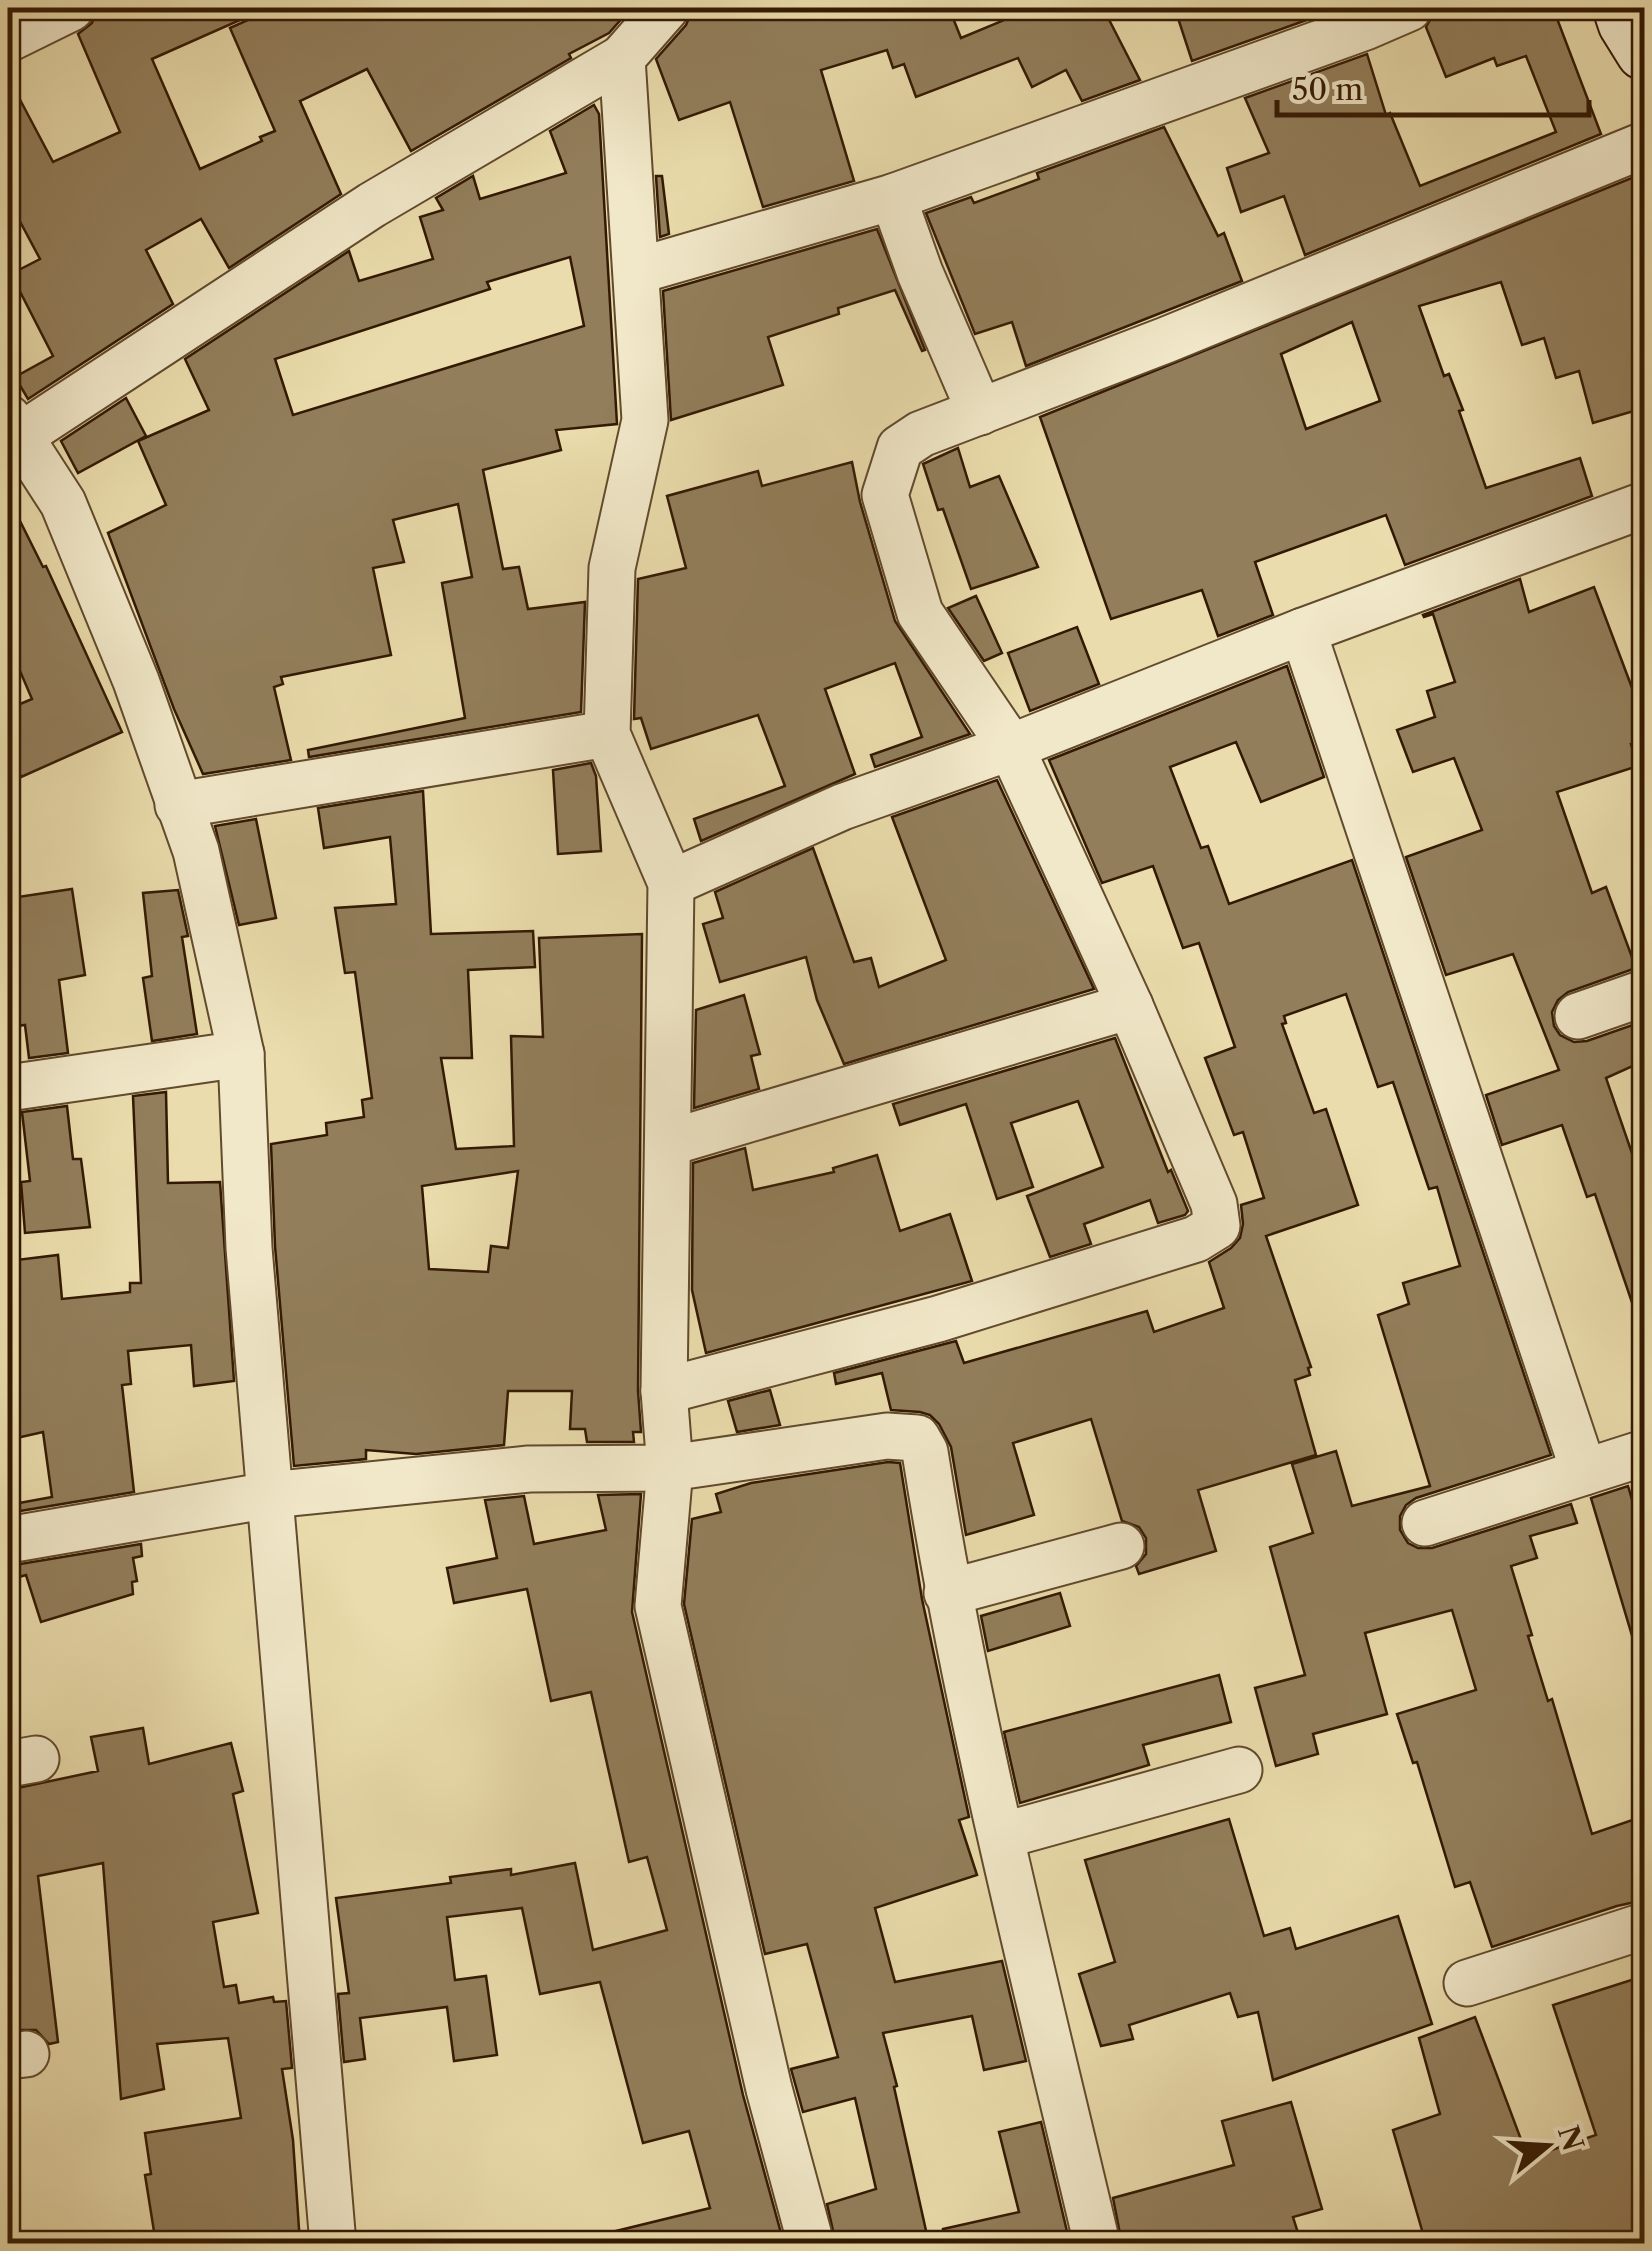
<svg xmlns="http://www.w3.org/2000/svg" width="1652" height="2251" viewBox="0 0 1652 2251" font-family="'Libre Caslon Text',serif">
<rect width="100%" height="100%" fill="#eadcac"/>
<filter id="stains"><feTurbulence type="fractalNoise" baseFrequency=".002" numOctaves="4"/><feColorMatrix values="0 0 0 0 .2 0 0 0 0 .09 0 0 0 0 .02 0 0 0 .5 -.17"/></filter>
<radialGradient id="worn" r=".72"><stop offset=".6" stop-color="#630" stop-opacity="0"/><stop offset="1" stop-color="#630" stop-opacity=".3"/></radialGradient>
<g fill="#927e5b" stroke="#331903" stroke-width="2.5" fill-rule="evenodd">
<polygon points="97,8 267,8 152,59 200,169 262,141 260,137 275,131 230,28 275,8 631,8 609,33 569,54 571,58 411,151 367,69 300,101 341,194 229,268 201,219 146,250 173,304 28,399 15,377 53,356 11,274 40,259 8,199 8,77 53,162 120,132 78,34 92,23"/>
<polygon points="701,8 949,8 961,38 1033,8 1103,8 1140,80 1082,101 1066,70 1032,87 1018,58 916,97 904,64 893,68 887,50 821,70 854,181 763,207 730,102 679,120 656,59 686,25 692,11"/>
<polygon points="1199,8 1340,8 1192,61 1177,15"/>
<polygon points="1443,8 1553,8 1601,134 1305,255 1284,196 1241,212 1227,168 1269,153 1245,98 1367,54 1386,115 1390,113 1420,186 1556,132 1526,56 1497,66 1494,58 1446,77 1426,27 1435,11"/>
<path d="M594 105 599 114 617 424 556 430 561 450 483 470 503 569 519 567 528 609 585 602 581 712 309 757 308 750 465 718 442 583 472 577 458 504 393 520 404 562 373 568 391 655 281 677 283 684 274 687 291 760 203 774 174 709 108 533 166 505 138 441 209 410 185 359 349 251 359 281 433 259 420 217 443 210 436 198 473 176 480 199 566 173 550 131ZM570 257 584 326 293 415 275 359 490 289 487 282Z"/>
<polygon points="1164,127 1218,236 1224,233 1242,281 1026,366 1012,322 975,334 926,213 971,197 974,203 1039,179 1037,173"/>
<path d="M1644 173V301L1636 304 1644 334V408L1593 423 1579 371 1556 378 1544 338 1522 345 1501 282 1419 306 1444 376 1449 374 1463 410 1459 411 1486 488 1580 458 1592 496 1405 565 1386 515 1255 562 1273 615 1218 636 1202 590 1111 619 1040 417ZM1352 322 1380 401 1306 429 1281 354Z"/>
<polygon points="656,176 662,176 669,234 660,237"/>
<polygon points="877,229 925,350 922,351 895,290 838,308 839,314 768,337 783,385 671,420 663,291"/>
<polygon points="126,398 146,436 78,473 61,441"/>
<polygon points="958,448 970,487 999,476 1038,567 971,589 943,509 938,510 923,464"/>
<polygon points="852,462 860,502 895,621 970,734 875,767 871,755 922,737 895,663 825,689 855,774 701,841 694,819 785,786 758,715 651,749 641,718 634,719 638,579 686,568 667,496 758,471 762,486"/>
<polygon points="8,497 43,567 46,566 122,732 21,777 8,746 8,709 32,699 8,643"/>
<polygon points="1520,579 1529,612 1594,587 1634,693 1644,689 1644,740 1631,744 1638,766 1557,792 1592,893 1606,887 1636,968 1568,992 1558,1000 1552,1012 1554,1026 1560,1035 1574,1042 1587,1041 1644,1021 1644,1061 1606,1078 1644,1188 1644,1322 1639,1323 1595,1194 1587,1197 1562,1125 1502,1145 1486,1095 1559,1070 1513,954 1446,975 1406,857 1482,830 1454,758 1413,772 1397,730 1435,717 1427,691 1455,682 1433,614 1424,617 1423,615"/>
<polygon points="976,596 1002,653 984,661 948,608"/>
<polygon points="1077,627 1099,684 1030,711 1008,653"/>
<polygon points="1287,666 1324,777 1261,802 1236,742 1170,767 1201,848 1208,846 1229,904 1352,860 1551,1455 1416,1498 1406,1505 1400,1516 1400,1530 1408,1543 1418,1548 1432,1548 1571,1504 1577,1523 1530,1536 1537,1558 1511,1566 1532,1635 1528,1636 1548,1701 1552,1699 1592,1834 1644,1816 1644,1900 1617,1906 1492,1947 1470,1882 1455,1887 1417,1762 1413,1763 1397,1714 1476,1690 1452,1610 1365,1633 1387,1714 1313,1734 1318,1754 1276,1766 1255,1688 1305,1675 1270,1547 1313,1533 1292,1464 1336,1451 1352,1506 1430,1486 1378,1315 1409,1304 1403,1283 1460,1266 1437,1187 1429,1189 1393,1082 1378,1087 1346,994 1284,1016 1286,1023 1282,1024 1314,1113 1326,1109 1358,1205 1266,1236 1311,1367 1308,1368 1310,1375 1295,1380 1316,1455 1198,1490 1216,1551 1139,1574 1136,1566 1146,1554 1146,1538 1139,1527 1122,1521 1091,1419 1013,1443 1034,1515 966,1535 951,1447 939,1424 930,1415 920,1412 891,1410 882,1373 836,1384 834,1373 956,1341 964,1363 1147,1311 1154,1332 1224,1308 1209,1262 1231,1248 1240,1238 1243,1224 1241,1205 1264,1198 1243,1132 1234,1135 1205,1058 1235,1047 1199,943 1183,948 1153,866 1102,883 1049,760"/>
<polygon points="591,763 596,776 601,851 558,854 553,770"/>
<polygon points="997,780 1094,989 844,1064 817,1000 806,957 720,982 703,924 723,918 715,892 813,848 854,962 871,958 879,987 946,960 892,817"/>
<path d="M423 791 431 934 533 931 535 967 468 970 472 1058H441L456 1149 514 1146 511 1036 543 1037 539 938 642 934 638 1391 641 1432H633L634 1442H587L585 1429H570L572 1391H508L504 1445 416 1454 366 1450V1459L294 1466 275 1246 271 1144 327 1135 326 1123 364 1117 362 1100 372 1098 355 972 345 973 335 908 396 904 390 837 324 848 318 808ZM518 1171 508 1248 491 1246 488 1272 429 1269 422 1186Z"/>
<polygon points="256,819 276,918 239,925 215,826"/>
<polygon points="72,889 85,975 59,980 68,1053 29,1058 25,1025 8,1027 8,950 19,948 11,898"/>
<polygon points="178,890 188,936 182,937 197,1034 152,1041 143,978 152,976 143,893"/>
<polygon points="744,995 760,1054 751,1056 759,1089 694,1108 696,1010"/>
<polygon points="1115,1038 1168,1172 1171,1170 1188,1211 1185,1215 1158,1223 1150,1200 1084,1224 1091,1244 1050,1257 1027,1196 1103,1167 1078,1101 1011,1123 1033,1187 997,1199 966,1104 900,1125 893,1104"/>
<polygon points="166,1092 168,1183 220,1182 234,1381 194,1386 191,1345 128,1351 131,1384 122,1385 134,1492 8,1513 8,1505 52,1497 43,1432 8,1440 8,1261 58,1255 62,1299 130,1292 130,1283 141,1283 133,1096"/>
<polygon points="67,1106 73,1159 81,1159 90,1227 25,1233 21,1182 30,1181 22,1112"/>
<polygon points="745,1148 753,1190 834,1172 833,1168 877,1155 900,1231 950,1214 972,1281 706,1353 692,1290 693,1163"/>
<polygon points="770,1390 780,1425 737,1432 728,1401"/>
<polygon points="888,1462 900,1463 922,1599 969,1817 959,1820 977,1875 875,1908 895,1982 1002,1961 1026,2061 984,2070 972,2016 883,2033 897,2086 894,2087 929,2244 836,2244 827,2204 876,2189 855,2098 803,2112 791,2069 838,2057 807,1944 765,1954 684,1604 692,1519 721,1512 716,1494 751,1483"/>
<polygon points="1628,1486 1644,1540 1644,1647 1636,1649 1591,1498"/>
<polygon points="641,1494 632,1612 743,2095 784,2244 618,2244 616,2231 710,2208 689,2131 643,2143 600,1982 540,1994 522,1908 447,1917 455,1980 486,1976 497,2055 454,2061 447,2007 360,2018 365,2059 344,2062 338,1994 349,1993 336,1898 451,1883 450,1877 511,1869 511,1875 575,1863 593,1950 667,1930 647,1857 629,1862 591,1692 551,1701 527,1589 454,1603 447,1568 497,1558 485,1500 524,1496 534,1544 606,1530 598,1495"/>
<polygon points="141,1544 142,1556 133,1558 137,1581 132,1582 133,1594 41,1622 26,1575 8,1580 8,1566"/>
<polygon points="1060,1593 1070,1626 988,1651 981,1616"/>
<polygon points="1219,1675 1231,1722 1143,1745 1149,1765 1020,1803 1004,1732"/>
<polygon points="143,1728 149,1764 231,1743 243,1791 233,1794 258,1913 213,1922 224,1987 236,1985 239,2003 273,1997 274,2002 286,2001 292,2068 282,2069 293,2140 300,2244 156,2244 145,2175 151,2174 145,2133 241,2118 228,2038 157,2044 164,2089 121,2099 103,1863 38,1876 58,2042 49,2044 36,2030 8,2030 8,1790 98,1771 91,1737"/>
<polygon points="1229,1819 1264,1936 1290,1928 1296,1949 1398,1916 1432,2024 1273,2080 1258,2012 1238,2017 1230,1993 1129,2025 1133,2039 1101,2046 1079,1974 1115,1962 1085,1860"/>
<polygon points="1644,1976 1644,2244 1426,2244 1393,2130 1440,2114 1419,2038 1475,2017 1528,2158 1596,2135 1553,2005"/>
<polygon points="1291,2102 1322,2209 1293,2217 1298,2233 1260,2244 1122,2244 1113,2198 1234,2165 1222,2121"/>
<polygon points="1041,2122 1070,2244 944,2244 943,2229 1019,2212 999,2132"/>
</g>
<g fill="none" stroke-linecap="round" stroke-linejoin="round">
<g stroke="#614a2d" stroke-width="49">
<g id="street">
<polyline points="8,39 71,8"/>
<polyline points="622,58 645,420 612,568 607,734 671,883 664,1391 670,1468 658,1606 769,2089 811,2244"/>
<polyline points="893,197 920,273 980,412"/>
<polyline points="637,271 893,197 1365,27 1409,8"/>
<polyline points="8,418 63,503 136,681 196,851 241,1054 249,1248 333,2244"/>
<polyline points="20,436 372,205 622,58 666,8"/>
<polyline points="1303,631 1584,1472"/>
<polyline points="178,805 607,734"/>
<polyline points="671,883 842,807 1011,747 1303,631 1644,505"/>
<polyline points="1578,1016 1644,993"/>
<polyline points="8,1088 241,1054"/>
<polyline points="668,1143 1130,1006"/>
<polyline points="664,1391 938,1319 1196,1239 1217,1226 1214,1204 1130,1006 1011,747 920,613 885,495 900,448 921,434 1166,340 1644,145"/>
<polyline points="1425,1523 1644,1453"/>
<path d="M8 1540 270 1495 529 1469 670 1468 887 1436 917 1438 925 1452C967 1719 1035 1981 1097 2244"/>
<polyline points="947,1593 1121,1546"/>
<polyline points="8,1764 36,1759"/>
<polyline points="1001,1836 1239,1770"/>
<polyline points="1467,1983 1644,1926"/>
<polyline points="8,2056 26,2054"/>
</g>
</g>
<g stroke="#331903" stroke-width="59">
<polyline id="secondary" points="1621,8 1626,23 1644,52"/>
</g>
<use href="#street" stroke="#f1e8c9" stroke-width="45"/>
<use href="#secondary" stroke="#f1e8c9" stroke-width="55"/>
</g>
<rect width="1652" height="2251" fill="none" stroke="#eadcac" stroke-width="40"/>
<rect x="10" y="10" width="1632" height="2231" fill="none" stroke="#331903" stroke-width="5"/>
<rect x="20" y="20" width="1612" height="2211" fill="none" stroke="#331903" stroke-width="2.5"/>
<g transform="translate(1547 2146) rotate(72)" stroke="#f1e8c9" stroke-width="8" paint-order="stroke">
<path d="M0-8L18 38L0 25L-18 38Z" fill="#331903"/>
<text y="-15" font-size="28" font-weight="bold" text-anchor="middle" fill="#331903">N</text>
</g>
<path d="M1277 100v15h312v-15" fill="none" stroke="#331903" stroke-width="5"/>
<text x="1292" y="100" font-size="30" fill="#331903" stroke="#f1e8c9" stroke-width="8" paint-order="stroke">50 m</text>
<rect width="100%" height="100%" filter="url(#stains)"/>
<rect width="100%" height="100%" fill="url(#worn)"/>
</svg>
